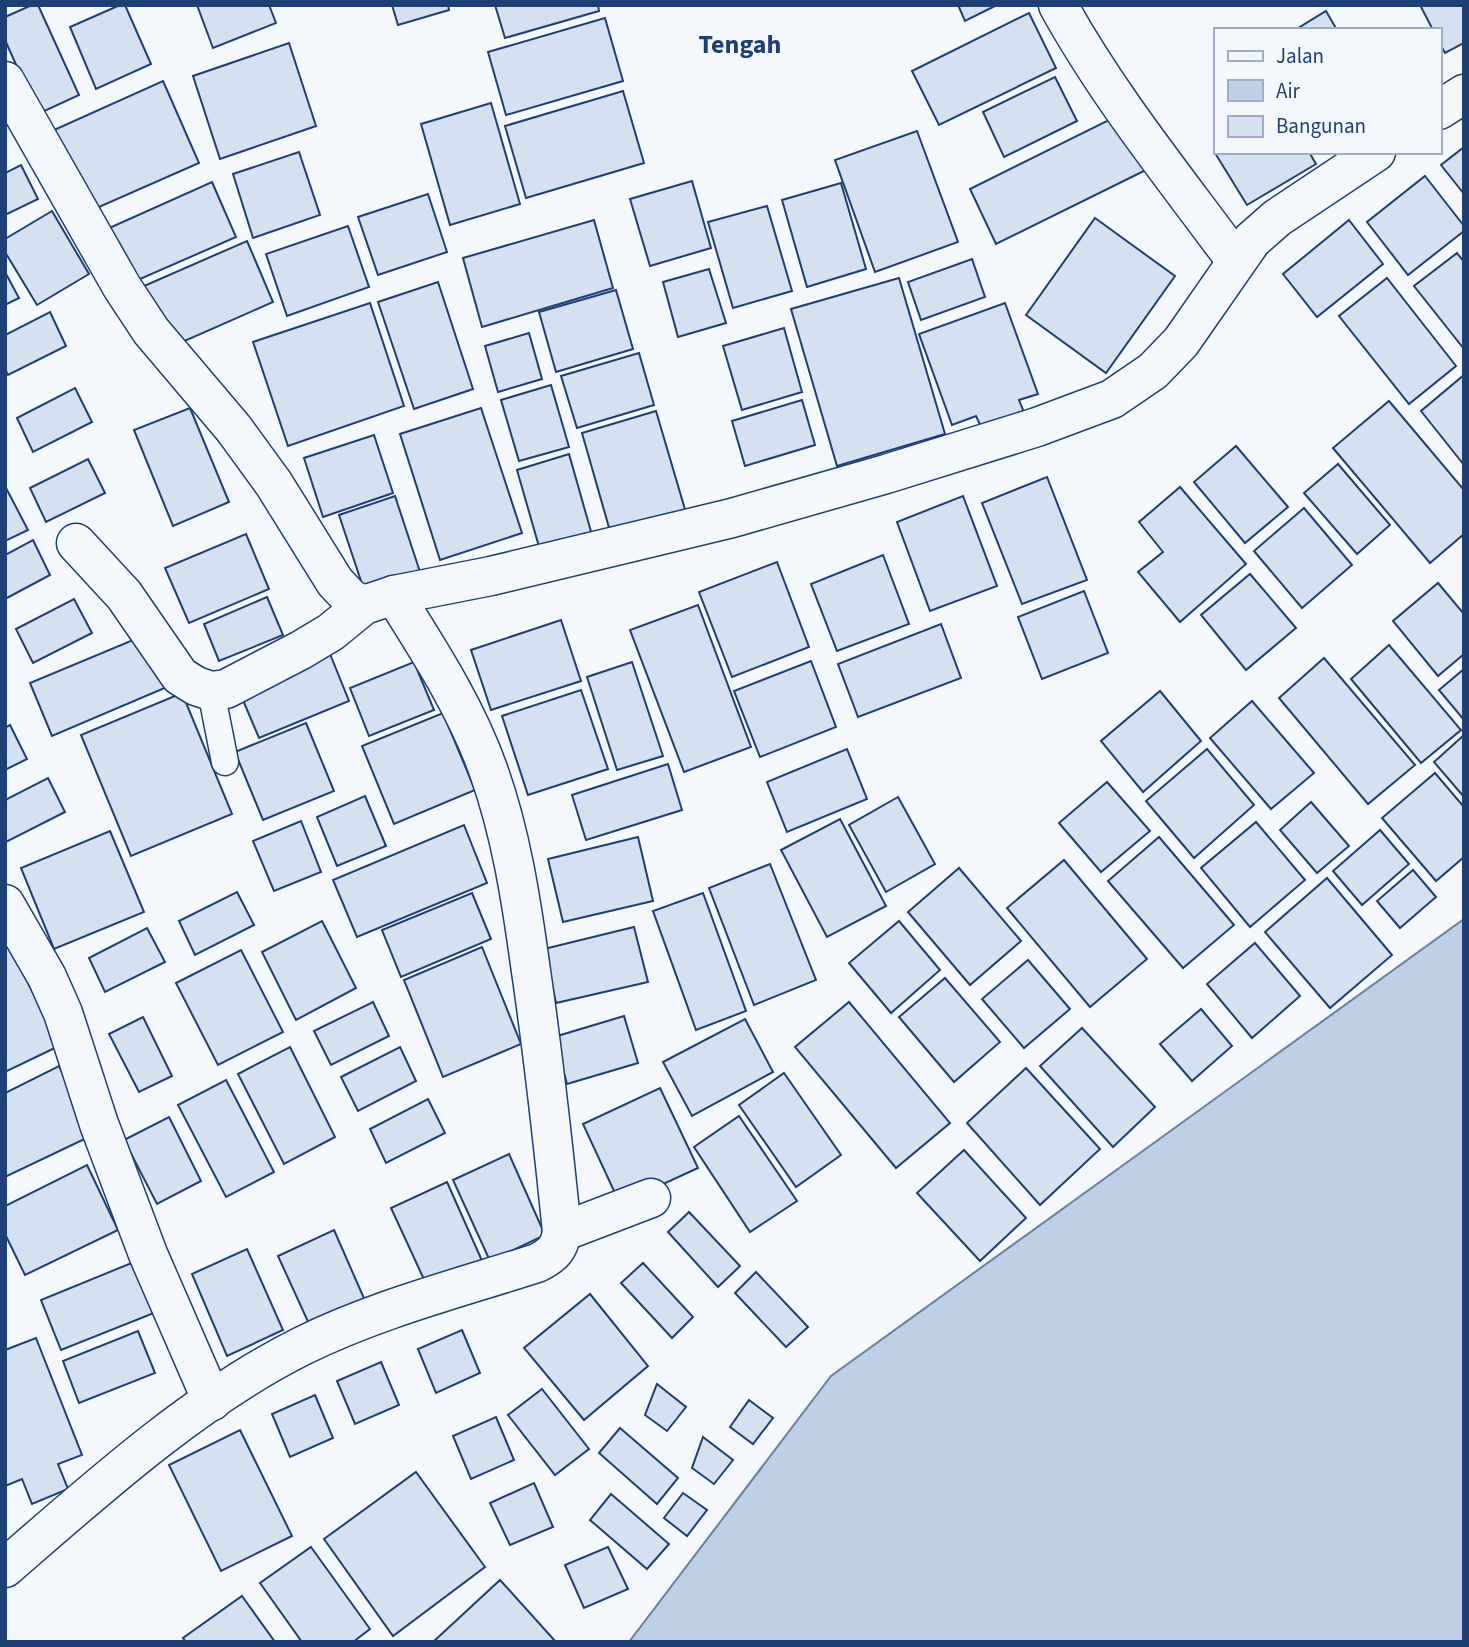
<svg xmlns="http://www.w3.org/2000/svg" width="1469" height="1647" viewBox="0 0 1469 1647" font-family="'Source Sans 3',sans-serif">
<rect width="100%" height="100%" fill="#f4f7fb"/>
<polygon fill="#bed0e5" stroke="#687fa3" stroke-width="2" points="1464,919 1464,1642 629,1642 831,1376"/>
<g fill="#d5e0f0" stroke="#1d3f73" stroke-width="2">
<polygon points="32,5 38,5 79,95 38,114 5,40 5,17"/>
<polygon points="120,5 125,5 151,64 96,89 70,27"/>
<polygon points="197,5 269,5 276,23 213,48"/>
<polygon points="392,5 448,5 449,10 398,25"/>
<polygon points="495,5 598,5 599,11 505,38"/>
<polygon points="958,5 997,5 965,21"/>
<polygon points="1420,5 1464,5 1464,43 1445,53 1439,42 1439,30 1433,30"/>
<polygon points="1326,11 1337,30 1295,30"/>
<polygon points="1029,13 1056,68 939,125 912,71"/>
<polygon points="605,18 623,81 506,115 488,52"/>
<polygon points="289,43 316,126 220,159 193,76"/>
<polygon points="1055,77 1077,121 1004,157 983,112"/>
<polygon points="163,81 199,163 90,211 54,130"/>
<polygon points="623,91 644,163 526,198 505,126"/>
<polygon points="491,103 520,204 450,225 421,124"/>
<polygon points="1125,112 1152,167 996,244 970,189"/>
<polygon points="917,131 958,242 875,272 835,160"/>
<polygon points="1464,147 1464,194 1441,165"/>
<polygon points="299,152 320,215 253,238 233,174"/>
<polygon points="1217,152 1309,152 1316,164 1247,205 1215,153"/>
<polygon points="21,165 38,199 5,215 5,173"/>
<polygon points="1425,176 1464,226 1464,231 1408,275 1367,222"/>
<polygon points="692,181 711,248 650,266 630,199"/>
<polygon points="212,182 236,237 131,283 107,229"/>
<polygon points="841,183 866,269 807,287 782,200"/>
<polygon points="428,194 447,252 378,275 358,217"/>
<polygon points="767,206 792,291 733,308 708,222"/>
<polygon points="52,211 89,274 37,305 5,252 5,239"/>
<polygon points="1095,218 1175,276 1106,373 1026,315"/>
<polygon points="594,220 613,288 482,327 463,258"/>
<polygon points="1349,220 1383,264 1317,317 1283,274"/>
<polygon points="348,226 369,287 287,316 266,254"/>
<polygon points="247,241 273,302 171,347 144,286"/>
<polygon points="1457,253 1464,262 1464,349 1414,286"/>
<polygon points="972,259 985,297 921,320 908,282"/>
<polygon points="709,269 726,323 678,337 663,282"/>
<polygon points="5,272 19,298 5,305"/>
<polygon points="899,278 945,434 837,466 791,309"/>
<polygon points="1387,278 1456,366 1409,404 1339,316"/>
<polygon points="438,282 473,389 414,409 378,302"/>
<polygon points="616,290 633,349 556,372 539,312"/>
<polygon points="370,303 404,406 288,446 253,342"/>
<polygon points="1005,303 1038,394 1019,400 1025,415 983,431 976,416 952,425 919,334"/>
<polygon points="50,312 66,346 8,375 5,369 5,335"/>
<polygon points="784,328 802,392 742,410 723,346"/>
<polygon points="529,333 542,379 498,392 485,346"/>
<polygon points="639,353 654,405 577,428 561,376"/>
<polygon points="1464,375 1464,465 1421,411"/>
<polygon points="551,385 569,447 519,461 501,400"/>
<polygon points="75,388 92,422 33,452 17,418"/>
<polygon points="802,400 815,445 745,466 732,421"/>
<polygon points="1389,401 1464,490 1464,534 1430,563 1333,448"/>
<polygon points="190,408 229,502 173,526 134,430"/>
<polygon points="481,408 522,533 440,560 400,434"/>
<polygon points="656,411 689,523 614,545 582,433"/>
<polygon points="374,435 393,493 323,517 304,458"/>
<polygon points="1236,446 1288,507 1245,543 1194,482"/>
<polygon points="569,454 592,535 540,550 517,470"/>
<polygon points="88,459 105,493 46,522 30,488"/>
<polygon points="1338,464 1390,525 1357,554 1304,493"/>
<polygon points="1047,477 1087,580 1022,604 982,503"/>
<polygon points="5,486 28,530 5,541"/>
<polygon points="1180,487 1246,564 1180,622 1138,572 1163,552 1139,522"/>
<polygon points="395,496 423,581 367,599 339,515"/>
<polygon points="963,496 997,586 930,611 897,522"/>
<polygon points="1304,508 1352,565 1302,608 1254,551"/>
<polygon points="246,534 269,589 189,623 165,568"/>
<polygon points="33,540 50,575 5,599 5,555"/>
<polygon points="883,555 909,624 837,651 811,584"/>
<polygon points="777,562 809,647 732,677 699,592"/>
<polygon points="1250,574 1296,628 1246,670 1201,615"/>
<polygon points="1438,583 1464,614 1464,654 1438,676 1393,621"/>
<polygon points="1084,591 1108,653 1042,679 1018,617"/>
<polygon points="267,597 283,635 219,661 204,624"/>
<polygon points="74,599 92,633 33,663 16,629"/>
<polygon points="698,605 751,747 684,772 630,630"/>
<polygon points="561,620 581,681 491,710 471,650"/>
<polygon points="941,624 961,678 858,717 838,664"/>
<polygon points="145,635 167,687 52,736 30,683"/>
<polygon points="1389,645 1461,730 1421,763 1351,679"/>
<polygon points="328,649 349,701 259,738 237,686"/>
<polygon points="1324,658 1415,765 1368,804 1279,698"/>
<polygon points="811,661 836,727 760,757 734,691"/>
<polygon points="414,662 434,710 369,736 350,688"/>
<polygon points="632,662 663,756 617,770 587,677"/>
<polygon points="1464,669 1464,720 1439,690"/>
<polygon points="581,690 608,769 528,795 502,716"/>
<polygon points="1160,691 1201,741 1143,792 1101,741"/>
<polygon points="182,693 232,814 131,856 81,735"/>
<polygon points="1252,701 1314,773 1271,809 1210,738"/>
<polygon points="443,713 475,790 394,824 362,746"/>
<polygon points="306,723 334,791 263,820 235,752"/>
<polygon points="10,725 27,759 5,770 5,728"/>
<polygon points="1464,735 1464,797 1434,762"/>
<polygon points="847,749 867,799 787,832 767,782"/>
<polygon points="1207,749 1254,805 1194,858 1146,801"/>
<polygon points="668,764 682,810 586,840 572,795"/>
<polygon points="1435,773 1464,807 1464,857 1436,881 1382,818"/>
<polygon points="48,778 65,812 6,842 5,800"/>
<polygon points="1107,782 1150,831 1101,872 1059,823"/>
<polygon points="365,796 386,846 337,866 317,817"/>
<polygon points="898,797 935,864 886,892 849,825"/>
<polygon points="1311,802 1349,846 1317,873 1280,830"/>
<polygon points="840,819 886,906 827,937 781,850"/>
<polygon points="301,821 321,872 274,891 253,841"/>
<polygon points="1256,822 1305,880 1250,927 1201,868"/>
<polygon points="464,825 487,883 357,937 333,880"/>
<polygon points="1380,830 1409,864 1362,905 1333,871"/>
<polygon points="110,831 144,912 54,949 21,868"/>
<polygon points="638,837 653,901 563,922 548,859"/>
<polygon points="1159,837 1234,925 1183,968 1108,881"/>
<polygon points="1064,860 1147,959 1090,1007 1007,908"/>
<polygon points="770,864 816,980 754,1005 709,888"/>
<polygon points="959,868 1021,941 970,985 908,912"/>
<polygon points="1413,870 1436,897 1400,928 1377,901"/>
<polygon points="1327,878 1392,955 1330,1008 1265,932"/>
<polygon points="237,892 254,925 195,955 179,921"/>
<polygon points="472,893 491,939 401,977 382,930"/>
<polygon points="703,893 746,1011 696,1030 653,911"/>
<polygon points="322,921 356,988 296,1020 262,952"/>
<polygon points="899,921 940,970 891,1013 849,963"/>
<polygon points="634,927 648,982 556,1003 544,949"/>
<polygon points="147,928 165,962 105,992 89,958"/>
<polygon points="5,936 59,1046 5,1072"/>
<polygon points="1255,943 1300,996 1252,1038 1207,984"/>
<polygon points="482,947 521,1044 443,1077 404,980"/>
<polygon points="241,950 283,1032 218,1065 176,983"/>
<polygon points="1028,960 1070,1009 1024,1048 982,999"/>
<polygon points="945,978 1000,1042 954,1082 899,1017"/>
<polygon points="373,1002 389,1036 331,1065 314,1031"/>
<polygon points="849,1002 950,1123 896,1168 795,1047"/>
<polygon points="1201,1009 1232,1046 1192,1081 1160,1044"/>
<polygon points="624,1016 638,1063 567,1084 554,1037"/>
<polygon points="143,1017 172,1076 139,1092 109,1034"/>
<polygon points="745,1019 773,1072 692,1116 663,1062"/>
<polygon points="1082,1028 1155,1107 1113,1147 1040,1066"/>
<polygon points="290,1047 335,1137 284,1164 238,1074"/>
<polygon points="400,1047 416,1081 358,1111 341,1077"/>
<polygon points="59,1066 93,1135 5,1177 5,1093"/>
<polygon points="1026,1068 1100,1149 1040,1205 967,1123"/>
<polygon points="784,1073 841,1155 796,1187 739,1105"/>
<polygon points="226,1080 274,1172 226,1197 178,1105"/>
<polygon points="660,1088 698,1168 620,1204 583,1124"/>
<polygon points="428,1099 445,1133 386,1163 370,1129"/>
<polygon points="739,1116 797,1201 750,1232 694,1147"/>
<polygon points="169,1117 201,1181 157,1204 124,1140"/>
<polygon points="964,1150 1026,1218 980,1261 917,1193"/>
<polygon points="509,1154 545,1235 490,1261 453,1180"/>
<polygon points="87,1165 118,1230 25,1275 5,1234 5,1206"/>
<polygon points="447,1182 483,1263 428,1288 391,1208"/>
<polygon points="689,1212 740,1266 718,1287 668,1232"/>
<polygon points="334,1230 370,1312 315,1337 278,1256"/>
<polygon points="247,1249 283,1330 227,1356 192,1274"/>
<polygon points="134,1262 154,1313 61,1350 41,1300"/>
<polygon points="643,1263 693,1317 672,1338 621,1283"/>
<polygon points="756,1272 808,1327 786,1347 735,1293"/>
<polygon points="590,1294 648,1366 584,1420 524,1348"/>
<polygon points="462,1330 480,1373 436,1393 418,1349"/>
<polygon points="138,1331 155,1373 79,1403 63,1361"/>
<polygon points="36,1338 82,1455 58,1464 68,1489 32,1504 22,1479 5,1486 5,1350"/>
<polygon points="381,1362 399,1405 355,1424 337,1381"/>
<polygon points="657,1384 686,1407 667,1431 645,1415"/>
<polygon points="542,1389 589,1449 555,1475 508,1415"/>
<polygon points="315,1395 333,1438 290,1457 272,1414"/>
<polygon points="749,1400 773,1418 753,1444 730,1427"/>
<polygon points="496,1417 514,1460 471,1479 453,1436"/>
<polygon points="620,1428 678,1478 657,1504 599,1453"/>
<polygon points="240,1430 292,1536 221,1571 169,1465"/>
<polygon points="703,1437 733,1460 714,1484 692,1468"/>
<polygon points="416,1472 485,1567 393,1636 324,1539"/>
<polygon points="534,1483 553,1527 510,1545 490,1503"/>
<polygon points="683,1493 707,1510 687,1536 664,1518"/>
<polygon points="611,1494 669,1544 647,1569 590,1520"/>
<polygon points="311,1547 370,1629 353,1642 302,1642 260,1583"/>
<polygon points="608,1547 628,1589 584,1608 565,1565"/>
<polygon points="500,1580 556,1642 433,1642"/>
<polygon points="242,1596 275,1642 186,1642 183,1638"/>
</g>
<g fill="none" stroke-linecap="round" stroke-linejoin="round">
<g stroke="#1d3f73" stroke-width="29">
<polyline id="service" points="211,691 225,762"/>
</g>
<g stroke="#1d3f73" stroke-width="41">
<g id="minor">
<path d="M1058 5C1108 96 1175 178 1236 261"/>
<polyline points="5,81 122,287 151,331 234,429 274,484 335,582 351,599 364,605"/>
<polyline points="1439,110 1464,94"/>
<polyline points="76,543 124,595 180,676 196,686 211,691 226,689 301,650 331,632 364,605 394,595 491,576 732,518 886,474 1037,427 1112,399 1153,371 1181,342 1252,240 1277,218 1376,152"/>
<polyline points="5,904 47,977 63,1013 99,1124 148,1254 212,1401"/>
<polyline points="562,1232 651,1198"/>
<path d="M5 1568C96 1489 194 1400 302 1346 377 1309 459 1288 537 1263 553 1255 559 1249 562 1232 553 1142 543 1053 530 964 521 899 511 834 489 772 467 709 430 652 394 595"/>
</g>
</g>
<use href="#service" stroke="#f4f7fb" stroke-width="26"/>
<use href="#minor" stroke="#f4f7fb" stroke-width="38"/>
</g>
<g text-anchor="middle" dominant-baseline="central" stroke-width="5" stroke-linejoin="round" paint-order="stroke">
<g font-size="26" font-weight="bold" fill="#1d3f73" stroke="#f4f7fb">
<text x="740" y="44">Tengah</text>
</g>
</g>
<rect width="1469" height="1647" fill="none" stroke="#1d3f73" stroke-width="14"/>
<rect x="1214" y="28" width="228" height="126" fill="#f4f7fb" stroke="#9eadc5" stroke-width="2"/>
<rect x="1228" y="51" width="35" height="10" fill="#f4f7fb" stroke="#9eadc5" stroke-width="2"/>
<text x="1276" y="63" font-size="21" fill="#1d3f73">Jalan</text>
<rect x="1228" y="80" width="35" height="21" fill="#bed0e5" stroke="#9eadc5" stroke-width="2"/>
<text x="1276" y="98" font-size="21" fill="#1d3f73">Air</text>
<rect x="1228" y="116" width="35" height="21" fill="#d5e0f0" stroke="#9eadc5" stroke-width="2"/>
<text x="1276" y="133" font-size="21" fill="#1d3f73">Bangunan</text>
</svg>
